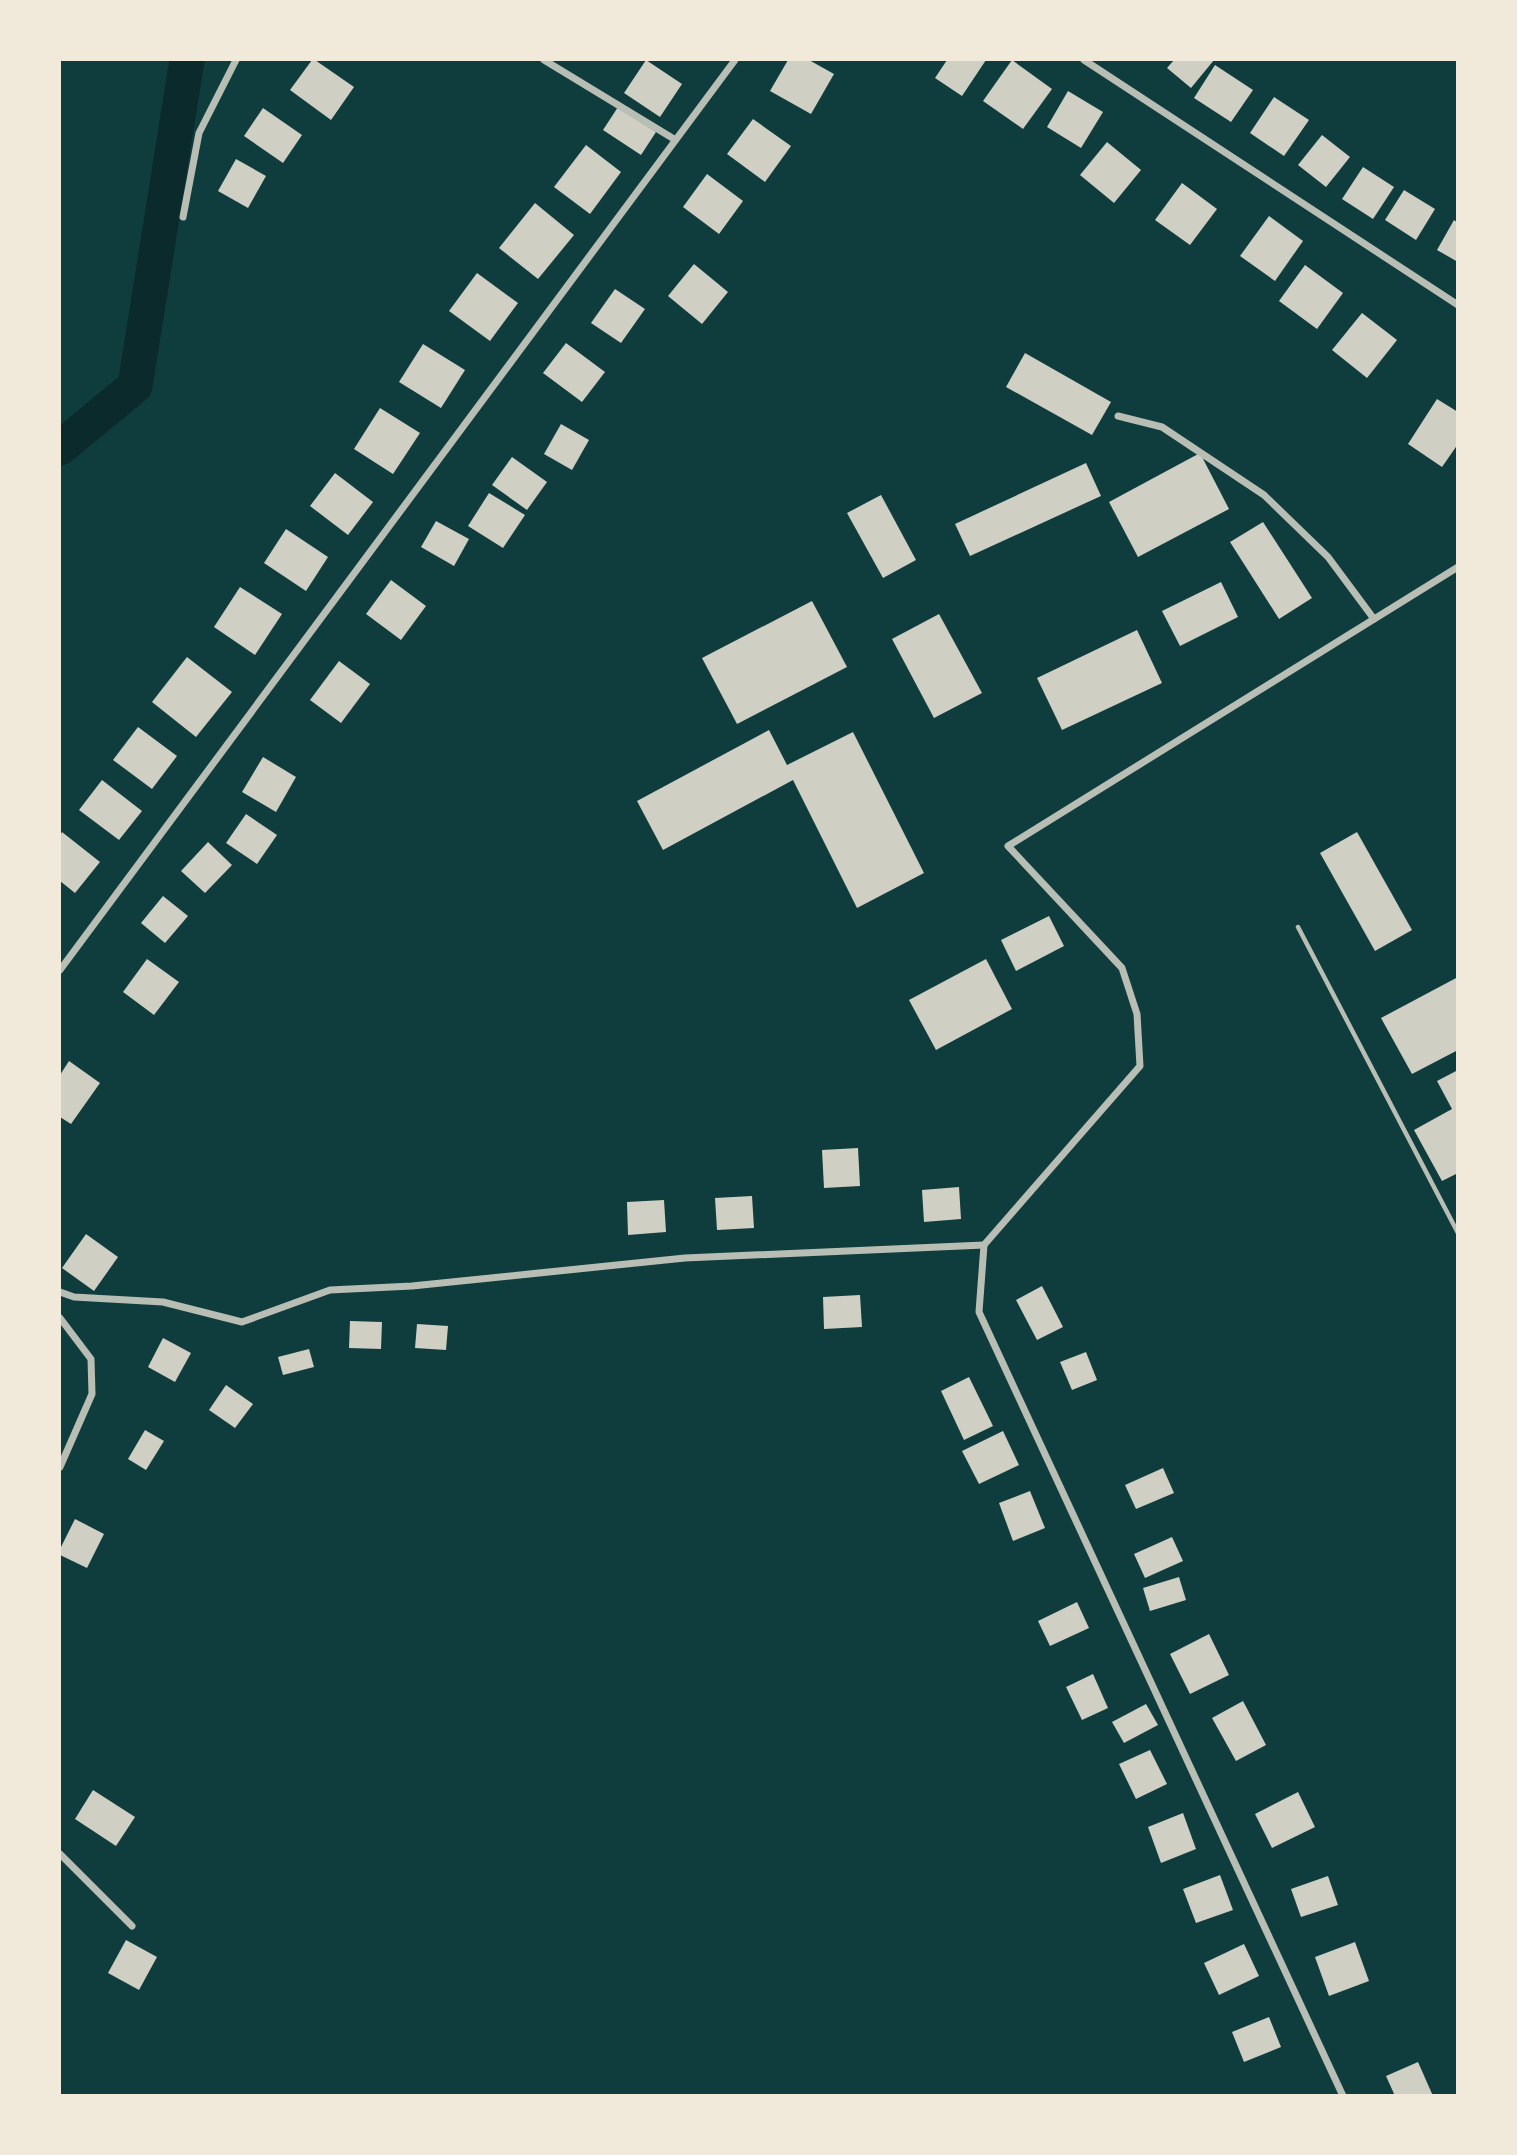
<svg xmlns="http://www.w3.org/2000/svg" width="1517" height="2155" viewBox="0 0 1517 2155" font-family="Barlow,sans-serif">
<rect width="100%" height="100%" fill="#0f3d3e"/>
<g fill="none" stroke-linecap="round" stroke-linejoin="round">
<polyline stroke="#0a2a2b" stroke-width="35" points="60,448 135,386 187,60"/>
</g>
<g fill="#cfcfc3">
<polygon points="312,60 315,60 354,87 331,120 290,90"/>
<polygon points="646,60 682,84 660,117 624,93"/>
<polygon points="788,60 809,60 834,74 811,114 770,91"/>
<polygon points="947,60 986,60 962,96 935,78"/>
<polygon points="1012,60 1052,89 1023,129 983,101"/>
<polygon points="1174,60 1214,60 1191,88 1167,68"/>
<polygon points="1215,65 1253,90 1231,122 1194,98"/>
<polygon points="1068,91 1103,112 1081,148 1047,127"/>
<polygon points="1274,97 1309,120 1284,156 1250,133"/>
<polygon points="618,107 656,132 641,155 603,130"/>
<polygon points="263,108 302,135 283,163 244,136"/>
<polygon points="753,119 791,146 765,182 727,154"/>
<polygon points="1322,135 1350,157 1326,187 1298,165"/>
<polygon points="1107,142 1141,170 1114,203 1080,175"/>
<polygon points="586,145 621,172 590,214 554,187"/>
<polygon points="236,159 266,176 248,208 218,191"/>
<polygon points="1363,167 1394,187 1373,219 1342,199"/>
<polygon points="707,174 743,201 719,234 683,207"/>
<polygon points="1182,183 1217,209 1190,245 1155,220"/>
<polygon points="1404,190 1435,209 1416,240 1385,220"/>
<polygon points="535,203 574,235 538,279 499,248"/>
<polygon points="1269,216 1303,241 1275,281 1240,256"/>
<polygon points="1454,220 1458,223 1458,262 1437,250"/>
<polygon points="694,264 728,292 702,324 668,296"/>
<polygon points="1305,265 1343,293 1317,329 1279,301"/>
<polygon points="477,273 518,303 490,341 449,311"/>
<polygon points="615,289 645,309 621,343 591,323"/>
<polygon points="1362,313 1397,340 1367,378 1332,350"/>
<polygon points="566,343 605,372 582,402 543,373"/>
<polygon points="423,344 465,370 441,408 399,382"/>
<polygon points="1025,353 1111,402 1092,435 1006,387"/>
<polygon points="1437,399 1458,412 1458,444 1442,467 1408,444"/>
<polygon points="380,408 420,433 393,474 354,449"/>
<polygon points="561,424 589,440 572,470 544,454"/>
<polygon points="1200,453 1229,509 1138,557 1109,502"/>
<polygon points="512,457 547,482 527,510 492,485"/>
<polygon points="1086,463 1101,496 970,556 955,524"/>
<polygon points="335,473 373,502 348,535 310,506"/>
<polygon points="489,493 525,515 503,548 468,526"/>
<polygon points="881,495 916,560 883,578 847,513"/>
<polygon points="436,521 469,539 454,566 421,547"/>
<polygon points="1263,522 1312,598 1279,619 1230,542"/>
<polygon points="286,529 328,557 306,591 264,563"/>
<polygon points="391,580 426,606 401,640 366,614"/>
<polygon points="1221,582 1238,617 1180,646 1162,611"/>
<polygon points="240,587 282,614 255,655 214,627"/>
<polygon points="812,601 847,667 737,724 702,658"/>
<polygon points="939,614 982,693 934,718 892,639"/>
<polygon points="1137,630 1162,683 1062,730 1037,678"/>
<polygon points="187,657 232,692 196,737 152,702"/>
<polygon points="339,661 370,684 341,723 310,700"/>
<polygon points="138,727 177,756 152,789 113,760"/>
<polygon points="769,730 787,765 853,732 924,873 857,908 793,780 663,850 637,801"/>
<polygon points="263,757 296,777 276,812 242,792"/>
<polygon points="102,780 142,811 119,840 79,810"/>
<polygon points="246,814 277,835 257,864 226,843"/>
<polygon points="62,832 100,862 75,893 60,881 60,836"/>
<polygon points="1357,832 1412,930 1375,951 1320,853"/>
<polygon points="208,842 232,865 205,893 181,871"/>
<polygon points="163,896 188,916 165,943 141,923"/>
<polygon points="1049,916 1064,946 1016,971 1001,940"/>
<polygon points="147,959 179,982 154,1015 123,992"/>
<polygon points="986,959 1012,1009 936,1050 909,1000"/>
<polygon points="1458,977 1458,1050 1412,1074 1381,1018"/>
<polygon points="69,1061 100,1083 71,1124 60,1117 60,1075"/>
<polygon points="1458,1070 1458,1173 1442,1181 1414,1130 1452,1109 1437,1081"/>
<polygon points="858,1148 860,1186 824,1188 822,1150"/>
<polygon points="959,1187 961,1219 924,1222 922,1190"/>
<polygon points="752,1196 754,1228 717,1230 715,1198"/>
<polygon points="664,1200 666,1232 628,1235 627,1202"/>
<polygon points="86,1234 118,1257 94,1291 62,1268"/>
<polygon points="1042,1286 1063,1327 1037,1340 1016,1300"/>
<polygon points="860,1295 862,1327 824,1329 823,1297"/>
<polygon points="350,1321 382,1322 381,1349 349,1348"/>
<polygon points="417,1324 448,1326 446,1350 415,1348"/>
<polygon points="163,1338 191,1353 175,1382 148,1367"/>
<polygon points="309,1349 314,1367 283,1375 278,1357"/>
<polygon points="1086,1352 1097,1380 1072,1390 1060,1362"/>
<polygon points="969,1377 993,1426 964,1440 941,1391"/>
<polygon points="226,1385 253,1404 235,1428 209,1410"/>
<polygon points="145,1430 164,1441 146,1470 128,1459"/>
<polygon points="1003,1431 1019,1465 979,1484 962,1451"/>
<polygon points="1163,1468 1174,1493 1136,1509 1125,1485"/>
<polygon points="1030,1491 1045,1528 1013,1541 999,1503"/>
<polygon points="75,1519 104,1534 87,1568 60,1555 60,1549"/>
<polygon points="1172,1537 1183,1561 1145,1578 1134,1554"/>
<polygon points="1179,1577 1186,1600 1150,1611 1143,1588"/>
<polygon points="1077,1602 1089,1628 1050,1646 1038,1621"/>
<polygon points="1209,1634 1229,1675 1190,1694 1170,1654"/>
<polygon points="1093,1674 1108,1708 1082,1720 1066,1687"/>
<polygon points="1243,1701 1266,1745 1236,1761 1212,1718"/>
<polygon points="1146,1704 1158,1725 1124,1743 1112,1722"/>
<polygon points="1150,1750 1167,1784 1136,1799 1119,1764"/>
<polygon points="93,1790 135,1817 116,1846 75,1819"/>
<polygon points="1298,1792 1315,1827 1272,1848 1255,1814"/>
<polygon points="1183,1813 1196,1849 1161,1863 1148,1827"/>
<polygon points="1220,1875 1233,1910 1196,1923 1183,1889"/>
<polygon points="1328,1876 1338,1905 1301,1917 1291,1889"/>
<polygon points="126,1940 157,1957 139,1990 108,1973"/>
<polygon points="1355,1942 1369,1981 1329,1996 1315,1957"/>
<polygon points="1244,1944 1259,1976 1219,1995 1204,1963"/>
<polygon points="1269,2017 1281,2047 1244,2062 1232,2032"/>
<polygon points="1418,2062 1433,2096 1395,2096 1386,2076"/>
</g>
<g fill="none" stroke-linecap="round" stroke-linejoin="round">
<polyline stroke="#b8beb3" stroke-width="4.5" points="1298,927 1458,1233"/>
<g stroke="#b8beb3" stroke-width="7">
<polyline points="544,60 674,139"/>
<polyline points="1084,60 1458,305"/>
<polyline points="183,217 199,133 236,60"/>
<polyline points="1118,416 1162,427 1264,495 1328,557 1374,619"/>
<polyline points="60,970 735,60"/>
<polyline points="60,1292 74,1297 163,1302 242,1322 330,1290 412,1286 685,1258 984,1245"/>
<polyline points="60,1318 91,1359 92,1394 60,1467"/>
<polyline points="60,1854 132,1926"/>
<polyline points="1343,2096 979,1312 984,1245 1140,1066 1137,1014 1122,968 1008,846 1458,567"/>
</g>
</g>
<rect width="1517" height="2155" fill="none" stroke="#f1e9da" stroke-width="122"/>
</svg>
